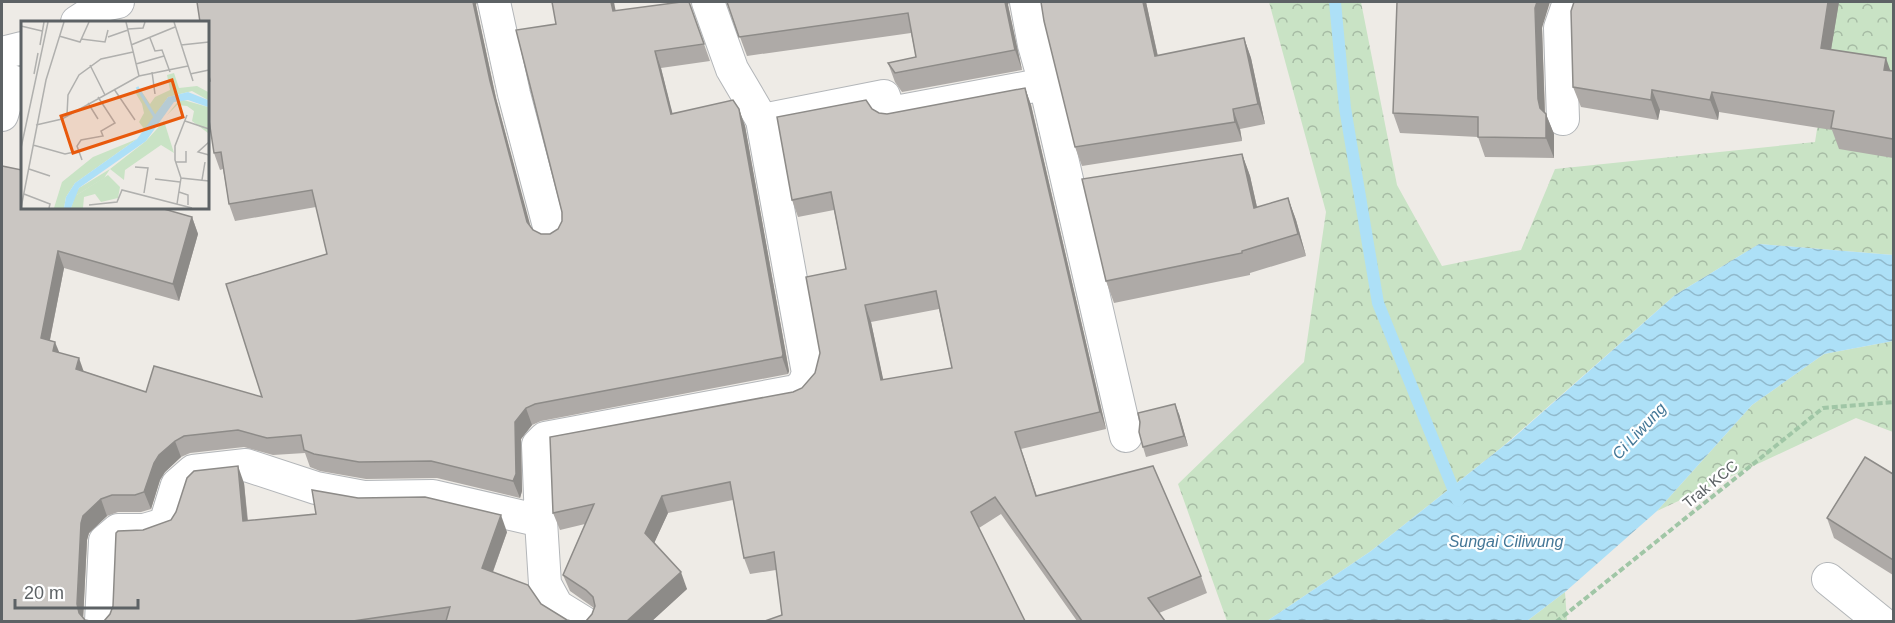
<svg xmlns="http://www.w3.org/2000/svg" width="1895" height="623" viewBox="0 0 1895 623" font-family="Arial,sans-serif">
<defs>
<pattern id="forest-crowns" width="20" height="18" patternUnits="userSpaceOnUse" patternTransform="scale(1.5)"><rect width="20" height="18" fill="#c9e3c5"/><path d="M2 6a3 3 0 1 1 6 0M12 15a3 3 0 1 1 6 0" fill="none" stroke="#a6bba4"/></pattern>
<pattern id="water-waves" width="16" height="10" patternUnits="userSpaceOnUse" patternTransform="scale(1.5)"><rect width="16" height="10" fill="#ade0f7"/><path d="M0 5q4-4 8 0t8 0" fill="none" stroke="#90b9cc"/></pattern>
</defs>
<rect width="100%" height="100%" fill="#eeebe6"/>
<g fill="url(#forest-crowns)">
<polygon points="1269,2 1361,2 1397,185 1442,266 1521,250 1555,169 1815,142 1837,2 1893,2 1893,255 1759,244 1675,295 1502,447 1371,551 1267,621 1227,621 1178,484 1304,362 1326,212"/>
<polygon points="1893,341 1893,432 1856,418 1657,511 1752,405 1824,354"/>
<polygon points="1565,592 1567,621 1527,621"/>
</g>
<polygon fill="url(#water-waves)" points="1759,244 1893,255 1893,341 1824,354 1752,405 1657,511 1565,592 1527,621 1267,621 1371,551 1511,440 1675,295"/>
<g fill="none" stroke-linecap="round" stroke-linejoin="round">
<polyline stroke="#ade0f7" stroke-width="12" points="1335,2 1345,108 1378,303 1458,501"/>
<g stroke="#b3b6b9" stroke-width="34">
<g id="minor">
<polyline points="494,2 514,94 551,234"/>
<polyline points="1026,2 1034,45 1045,84 1126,436"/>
<polyline points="77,22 103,5 118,2"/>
<polyline points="2,53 22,48"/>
<polyline points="2,115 12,81"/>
<polyline points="1563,119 1560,28 1569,2"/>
<polyline points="762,120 884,96 890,113 1045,84"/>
<polyline points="541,521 545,584 557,606 583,622"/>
<polyline points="1828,579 1881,622"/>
<polyline points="101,622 105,541 118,530 144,530 165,524 177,485 193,471 246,465 316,488 364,497 433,496 541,521 538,445 545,438 796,391 804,384 808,373 762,120 732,69 708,2"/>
</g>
</g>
<polyline stroke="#a0c6a6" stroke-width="4" stroke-dasharray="6 3" stroke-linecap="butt" points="1556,622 1823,408 1894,402"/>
<use href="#minor" stroke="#fff" stroke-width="32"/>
</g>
<g fill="#aeaaa7" fill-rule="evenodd">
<polygon points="689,2 710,61 661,68 672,113 739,109 745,126 789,371 788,374 541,421 532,425 521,439 522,491 520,498 437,478 366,479 320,471 310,467 305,453 273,455 244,447 190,453 181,457 165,472 160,480 151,509 141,512 118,512 107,516 89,533 87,540 83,618 85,620 2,621 2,166 192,217 198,234 179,301 64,268 50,340 59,353 83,371 146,392 262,397 327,254 316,207 235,221 229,204 223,169 220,170 214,153 476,5 496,98 530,227 533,230 541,234 550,234 558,229 562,221 556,24 616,11"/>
<polygon points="727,2 1008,5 1022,70 902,92 895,82 888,63 916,57 911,33 747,56"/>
<polygon points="1041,2 1146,2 1158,56 1244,38 1251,58 1265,124 1240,129 1242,141 1082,166 1075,147"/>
<polygon points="1574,2 1839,2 1831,49 1893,71 1893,158 1839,149 1832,130 1719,112 1718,120 1660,110 1658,120 1581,107 1573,87"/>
<polygon points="1542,28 1545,112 1554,134 1554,158 1485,157 1478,137 1400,133 1393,113"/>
<path d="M1025 88 1031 105 1106 429 1021 449 1037 496 1201 576 1207 593 1159 613 1165 621H1077L1001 514 979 528 782 615 776 570 750 574 744 558 733 500 668 513 654 543 687 589 652 621H582H586L592 614 594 608 570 591 563 575 585 524 560 530 553 513 802 388 815 373 846 269 834 210 798 217 792 200 872 109 879 113 887 114ZM939 309 952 368 883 380 871 322Z"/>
<polygon points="1242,154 1250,176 1257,207 1288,198 1296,220 1306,256 1250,273 1250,275 1114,303 1106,281"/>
<polygon points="1179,414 1188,446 1146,457 1143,447"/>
<polygon points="1893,474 1893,575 1834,538 1827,518"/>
<polygon points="244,483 248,520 507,532 493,572 541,604 567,620 571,621 100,621 104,621 110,614 143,530 171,520"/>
</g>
<g fill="#8d8b88">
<polygon points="473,2 477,2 476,5 496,98 534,239 527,222 490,81"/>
<polygon points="611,2 614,2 619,28 613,11"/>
<polygon points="1005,2 1009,2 1008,5 1022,70 1015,50"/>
<polygon points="1143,2 1146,2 1162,76 1155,56"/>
<polygon points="1537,2 1550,2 1542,28 1545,120 1546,114 1554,134 1554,158 1546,138 1538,99 1535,8"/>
<polygon points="1828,2 1839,2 1828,68 1821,48"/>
<polygon points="1244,38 1251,58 1265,124 1258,104"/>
<polygon points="655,51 661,68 677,131 671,114"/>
<polygon points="1886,58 1893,78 1884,70"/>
<polygon points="1025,88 1031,105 1106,429 1100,412"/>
<polygon points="1652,90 1660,110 1658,120 1651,100"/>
<polygon points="1712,92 1719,112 1718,120 1710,100"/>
<polygon points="739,109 745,126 789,371 788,374 782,357"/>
<polygon points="1233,109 1240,129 1242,141 1235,122"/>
<polygon points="1242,154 1250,176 1262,230 1254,208"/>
<polygon points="1288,198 1296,220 1306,256 1298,234"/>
<polygon points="192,217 198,234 179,301 173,284"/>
<polygon points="58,251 64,268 47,354 41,338"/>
<polygon points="865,305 871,322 887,397 881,380"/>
<polygon points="55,342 62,359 53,351"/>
<polygon points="79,358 85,375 76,369"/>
<polygon points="1175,404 1179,414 1188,446 1184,436"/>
<polygon points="526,408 532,425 521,439 522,491 520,498 513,481 515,422"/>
<polygon points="175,441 181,457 165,472 160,480 151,509 144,492 154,463 159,455"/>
<polygon points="238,466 244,483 249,538 243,521"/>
<polygon points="662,496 668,513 651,550 645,533"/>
<polygon points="101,499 107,516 89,533 87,540 83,621 79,613 77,604 81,523 83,516"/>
<polygon points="501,515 507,532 488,585 482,568"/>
<polygon points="681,572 687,589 652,621 627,621"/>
</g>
<g fill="#cac6c2" stroke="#8d8b88" stroke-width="1.5" fill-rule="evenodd">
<polygon points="197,2 473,2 490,81 527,222 533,230 541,234 550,234 558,229 562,221 562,212 516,30 556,24 552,2 611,2 613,11 681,2 689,2 704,44 655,51 671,114 733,100 739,109 783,354 782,357 535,404 526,408 515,422 516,474 513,481 431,461 359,462 314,454 304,450 301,435 267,438 238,430 184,436 175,441 159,455 154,463 144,492 135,495 112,495 101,499 83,516 81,523 77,604 79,613 85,620 90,621 2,621 2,166 22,170 22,207 157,207 192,217 173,284 58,251 41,338 55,342 53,351 79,358 76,369 146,392 154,366 262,397 226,284 327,254 312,190 229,204 221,152 214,153 207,107 207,82 210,81 207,65 207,22 200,22"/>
<polygon points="727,2 1005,2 1015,50 895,73 888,63 916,57 908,13 739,37"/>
<polygon points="1041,2 1143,2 1155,56 1244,38 1258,104 1233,109 1235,122 1075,147 1044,21"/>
<polygon points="1397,2 1537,2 1535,8 1538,99 1540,108 1546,114 1546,138 1478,137 1478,117 1393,113"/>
<polygon points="1574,2 1828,2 1821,48 1886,58 1884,70 1893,71 1893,139 1831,128 1834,111 1712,92 1710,100 1652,90 1651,100 1573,87 1571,11"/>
<path d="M1025 88 1100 412 1015 432 1036 496 1153 466 1201 576 1148 598 1165 621H1082L995 497 971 512 1025 621H765L782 615 774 552 744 558 730 482 662 496 645 533 681 572 627 621H582H586L592 614 595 606 593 597 586 590 563 575 594 504 553 513 550 437 793 392 802 388 815 373 820 353 806 277 846 269 831 192 792 200 777 117 866 100 872 109 879 113 887 114ZM936 291 952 368 881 380 865 305Z"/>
<polygon points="1242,154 1254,208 1288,198 1298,234 1242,251 1242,253 1106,281 1082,179"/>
<polygon points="1175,404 1184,436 1143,447 1139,432 1140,422 1138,413"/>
<polygon points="1865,457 1893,474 1893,560 1827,518"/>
<polygon points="238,466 243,521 316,514 312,490 358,498 425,497 501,515 482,568 528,585 541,604 567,620 571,621 446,621 450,607 353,621 100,621 104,621 110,614 113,606 116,533 118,531 143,530 171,520 176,512 187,478 194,471"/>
</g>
<g text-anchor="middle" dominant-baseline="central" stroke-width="4.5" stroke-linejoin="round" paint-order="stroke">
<g font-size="15" fill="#5d6265" stroke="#fff">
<text transform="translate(1710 484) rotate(-39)">Trak KCC</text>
</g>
<g font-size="16" font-style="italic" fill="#447797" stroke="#fff">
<text transform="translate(1639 431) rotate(-47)">Ci Liwung</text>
<text x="1506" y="541">Sungai Ciliwung</text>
</g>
</g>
<g transform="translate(21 21)">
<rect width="188" height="188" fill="#eeebe6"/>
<path d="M89 148 83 157 54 175 50 186 52 177 58 167Z" fill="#c9e3c5"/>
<path d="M153 52 158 67 176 65 187 71V79L171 70 147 76 124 109 118 101 123 92 121 83 114 71 119 68 129 83 134 76 149 69 146 54ZM159 78 187 86V112L171 100 173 90 166 85 156 84 146 94ZM143 100 153 132 140 124 104 149 103 159 89 148 125 120ZM116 118 54 162 45 176 43 187H33L41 161 72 136ZM87 154 99 166 97 177 80 181 74 173 63 176 62 187H50L54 175Z" fill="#c9e3c5"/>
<path d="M167 71 187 79V86L167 79 153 81 125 120 58 167 50 187H43L45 176 54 162 116 118 147 76Z" fill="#ade0f7"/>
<path fill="none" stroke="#ade0f7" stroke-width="3" d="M116 66 134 96"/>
<path fill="none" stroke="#b0b0ae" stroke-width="1.5" d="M105 1 118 55M153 1 172 60M0 5 21 10M107 8 122 7 124 1M38 15 59 21 68 1M87 16 107 9M129 17 134 30 141 29 149 51M60 18 84 21 87 9M19 24 23 1M110 24 154 6M160 24 188 21M115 43 143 35M69 44 84 74M131 51 134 73M13 53 17 32M169 53 188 49M93 68 114 99M67 82 77 98M46 94 47 74 58 54 80 38 112 31M166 94 154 125V139L160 157 188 160M164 100 188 108M15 104 41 98 118 55 167 45M188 121 177 131 188 134M12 124 44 133 58 130M0 127 27 1M61 139 56 125 60 119 82 115 80 110 94 102 77 76M155 141H165V130M114 146 127 147 123 172M8 148 29 155M134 158 159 161M181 159 184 141M158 171 167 174V184M3 173 29 183 28 187M156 183 160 157M68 184 96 181 101 169 171 187M0 187 25 59 43 1"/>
<path fill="#e8590c" fill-opacity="0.15" stroke="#e8590c" stroke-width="3" d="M151 59 162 96 52 132 40 95Z"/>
<rect width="188" height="188" fill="none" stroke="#5d6265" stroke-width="3"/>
</g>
<rect width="1895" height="623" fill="none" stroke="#5d6265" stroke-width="6"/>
<path d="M15 599v9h123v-9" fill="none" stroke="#5d6265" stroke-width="3"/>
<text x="24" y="599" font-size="18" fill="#5d6265" stroke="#ffffff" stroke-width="4.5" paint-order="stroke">20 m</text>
</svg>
